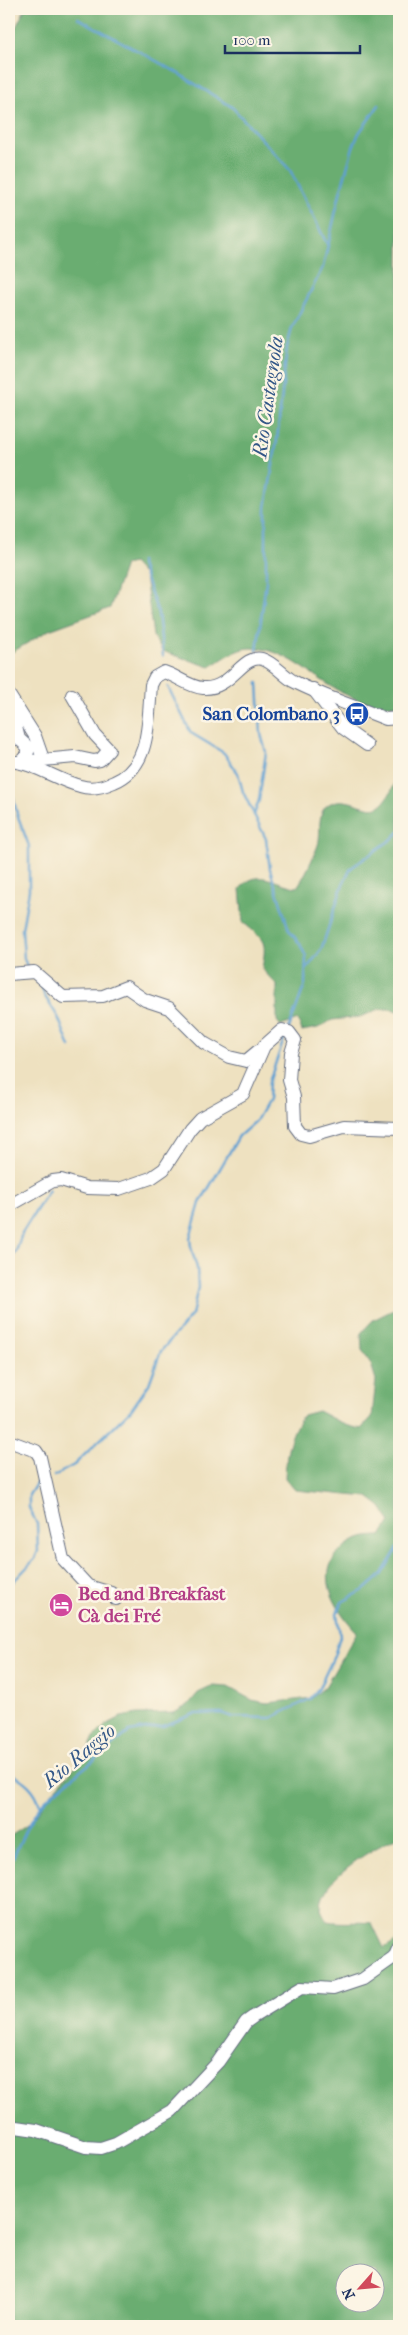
<svg xmlns="http://www.w3.org/2000/svg" width="408" height="2335" viewBox="0 0 408 2335" font-family="'IM FELL French Canon',serif">
<rect width="100%" height="100%" fill="#fcf5e5"/>
<filter id="ink" filterUnits="userSpaceOnUse"><feTurbulence type="fractalNoise" baseFrequency=".02" numOctaves="2"/><feDisplacementMap in="SourceGraphic" scale="10" xChannelSelector="R" yChannelSelector="G"/><feConvolveMatrix kernelMatrix="1 2 1 2 8 2 1 2 1" color-interpolation-filters="sRGB"/></filter>
<filter id="wash" filterUnits="userSpaceOnUse"><feTurbulence type="fractalNoise" baseFrequency=".0096" numOctaves="4" result="noise"/><feDisplacementMap in="SourceGraphic" scale="20" xChannelSelector="R" yChannelSelector="G"/><feGaussianBlur stdDeviation="1.12" result="paint"/><feColorMatrix in="noise" values="0 0 0 0 0 0 0 0 0 0 0 0 0 0 0 0 0 1.4 0 .05"/><feComposite in="paint" operator="in"/></filter>
<g filter="url(#wash)">
<rect width="100%" height="100%" fill="#eee1c0"/>
<g fill="#6bad71" stroke="#436e68" fill-rule="evenodd">
<path d="M25 9H399V705C336 713 301 647 251 648 236 648 222 660 210 667L162 651 153 636 145 576 133 563 125 565 110 608 49 630 9 654V36L12 35Z"/>
<path d="M399 774V1012L392 1009H380L360 1017 332 1020 318 1028 302 1031 298 1020 281 1026 277 1021V985L262 969C267 939 265 942 243 922L240 889C257 866 277 885 297 887 304 878 314 856 318 845 322 832 315 810 331 803 349 794 370 816 382 804 390 797 394 784 399 774Z"/>
<path d="M399 1307V1837C375 1846 321 1878 321 1907 321 1912 325 1917 328 1921 343 1924 357 1921 372 1923L384 1948 399 1939V2326H9V1837L26 1826 37 1814 45 1801 87 1753 94 1737 106 1725 121 1717 137 1714 174 1713 188 1705 198 1693 213 1686 228 1687 252 1700 267 1703 312 1698 325 1687 357 1632C337 1611 314 1576 340 1551 352 1539 364 1536 381 1536L390 1521 381 1507 368 1497 295 1490 285 1478C286 1454 289 1435 303 1415L318 1411 345 1425 361 1429 372 1417 376 1380 371 1364 362 1350 361 1333 373 1320ZM346 2272H376V2302H346Z"/>
</g>
<g fill="none" stroke-linecap="round" stroke-linejoin="round">
<g stroke="#5fa0d2" stroke-width="2.5">
<polyline points="78,18 171,69 232,107 290,170 328,246"/>
<polyline points="140,562 158,613 163,656"/>
<polyline points="257,651 266,581 266,507 277,440 287,347 292,328 323,267 340,193 353,147 359,133 379,105"/>
<polyline points="168,687 191,733 224,753 238,773 243,792 266,839 270,869 289,930 300,944 306,957 305,984 289,1028"/>
<polyline points="13,796 17,814 29,846 29,890 22,929 24,959 27,966"/>
<polyline points="254,815 259,800 266,752 261,734 258,683"/>
<polyline points="307,968 321,950 343,884 351,868 392,839 399,832"/>
<polyline points="42,987 44,995 58,1017 70,1047"/>
<polyline points="9,1262 16,1252 22,1233 49,1190"/>
<polyline points="54,1476 74,1465 131,1410 149,1384 161,1351 192,1315 198,1287 197,1268 191,1247 190,1238 200,1203 239,1136 256,1121 268,1100 269,1082 285,1036"/>
<polyline points="9,1586 35,1559 38,1551 37,1524 29,1508 29,1495 39,1479"/>
<path d="M9 1772C24 1780 36 1789 40 1806"/>
<polyline points="9,1866 27,1827 40,1806 53,1793 129,1732 163,1726 194,1714 221,1713 233,1717 271,1718 310,1699 318,1690 334,1656 340,1636 337,1613 342,1602 364,1590 382,1574 399,1546"/>
</g>
</g>
</g>
<g filter="url(#ink)">
<g fill="none" stroke-linecap="round" stroke-linejoin="round">
<g stroke="#656d80" stroke-width="14">
<g id="minor">
<polyline points="313,689 343,728 367,745"/>
<polyline points="9,695 35,736 42,756 38,761"/>
<polyline points="9,714 14,719 19,739 29,748 27,755 20,762"/>
<path d="M9 761C35 763 56 780 80 786 92 790 103 787 114 782 151 767 148 720 151 685L155 677 164 672C177 676 189 687 203 688 231 690 242 654 262 659 273 662 283 675 293 681 321 696 357 707 386 719L399 718"/>
<polyline points="26,764 32,761 75,757 94,761 100,760 109,750 95,735 72,695"/>
<polyline points="9,974 34,972 63,997 103,996 126,987 145,1000 169,1008 204,1043 229,1057 246,1061 258,1051"/>
<polyline points="9,1206 53,1181 61,1180 87,1188 119,1189 151,1178 164,1169 190,1129 200,1118 243,1094 264,1046 282,1030 289,1032 295,1040 291,1053 289,1080 294,1097 295,1126 301,1134 309,1136 344,1126 399,1128"/>
<polyline points="9,1441 36,1451 40,1457 63,1559 88,1586 111,1593 116,1599"/>
<polyline points="9,2126 36,2130 86,2147 101,2148 116,2143 172,2111 218,2062 246,2022 253,2017 302,1987 333,1989 363,1979 394,1957 399,1946"/>
</g>
</g>
<use href="#minor" stroke="#fff" stroke-width="12"/>
</g>
</g>
<defs>
<g id="bus-disc" transform="scale(1.25)"><circle r="9.5" fill="#1a4fb4" stroke="#fcf5e5"/><path d="M-5-6H5V4H4V6H2V4H-2V6H-4V4H-5ZM-3.5-4V0h7V-4ZM-3.5 1.2v1.5H-2V1.2ZM2 1.2v1.5H3.5V1.2Z" fill="#fff"/></g>
<g id="hotel-disc" transform="scale(1.25)"><circle r="9.5" fill="#d1479c" stroke="#fcf5e5"/><path d="M-6-4.5h1.5V1H6V5H4.5V3h-9V5H-6ZM-4 0a1.8 1.8 0 1 1 3.6 0ZM.5 0V-2.5h3Q6-2.5 6 0Z" fill="#fff"/></g>
</defs>
<g fill-rule="evenodd">
<use href="#bus-disc" x="357" y="714"/>
<use href="#hotel-disc" x="61" y="1605"/>
</g>
<g text-anchor="middle" dominant-baseline="central" stroke-width="5" stroke-linejoin="round" paint-order="stroke">
<g font-size="19" font-weight="bold" fill="#164399" stroke="#fcf5e5" text-anchor="end">
<text x="340" y="714">San Colombano 3</text>
</g>
<g font-size="19" font-weight="bold" fill="#b23c85" stroke="#fcf5e5" text-anchor="start">
<text x="78" y="1594">Bed and Breakfast<tspan x="78" dy="22">Cà dei Fré</tspan></text>
</g>
<g font-size="20" font-style="italic" fill="#335787" stroke="#fcf5e5">
<text transform="translate(268 397) rotate(-82)">Rio Castagnola</text>
<text transform="translate(79 1756) rotate(-40)">Rio Raggio</text>
</g>
</g>
<rect width="408" height="2335" fill="none" stroke="#fcf5e5" stroke-width="30"/>
<g transform="translate(360 2288) rotate(243)"><circle r="24" fill="#fcf5e5" stroke="#a2a6af"/>
<path d="M0-4L9 19L0 12L-9 19Z" fill="#d1495b"/>
<text y="-8" font-size="14" font-weight="bold" text-anchor="middle" fill="#1b2f5e">N</text>
</g>
<path d="M225 45v8h135v-8" fill="none" stroke="#1b2f5e" stroke-width="2.5"/>
<text x="233" y="45" font-size="15" fill="#1b2f5e" stroke="#fcf5e5" stroke-width="4" paint-order="stroke">100 m</text>
</svg>
